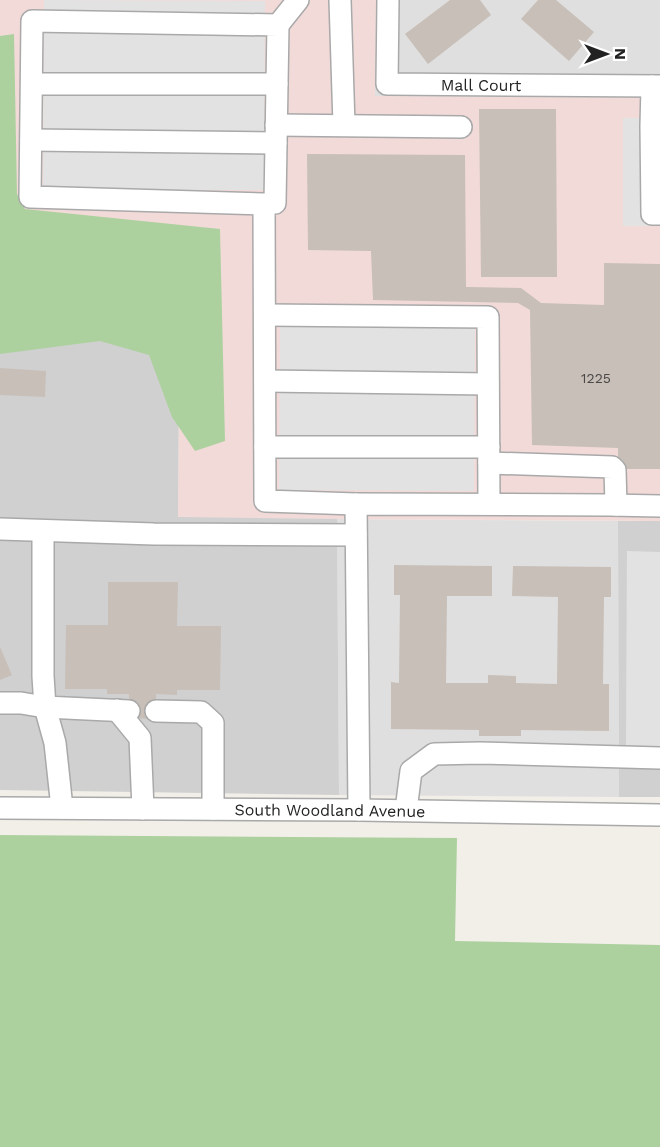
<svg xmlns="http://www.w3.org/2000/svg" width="660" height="1147" viewBox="0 0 660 1147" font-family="'Work Sans',sans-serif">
<rect width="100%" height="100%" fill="#f2efe9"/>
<g fill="#e0dfdf">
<polygon points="376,0 660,0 660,98 375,96"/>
<polygon points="337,519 618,521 619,797 339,795"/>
</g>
<polygon fill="#f2dad9" points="0,0 376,0 375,96 660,98 660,521 178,518 180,225 0,218"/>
<g fill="#d0d0d0">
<polygon points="0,218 180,225 178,517 337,519 339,795 0,790"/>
<polygon points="618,521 660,521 660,797 619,797"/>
</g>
<g fill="#add19e">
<polygon points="14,34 17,194 25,209 220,229 225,441 195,451 172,417 149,355 100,341 0,354 0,36"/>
<polygon points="0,835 457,838 455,941 660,945 660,1147 0,1147"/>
</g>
<g fill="#e2e2e2">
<polygon points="44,0 265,1 264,190 43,190"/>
<rect x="623" y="118" width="37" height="108"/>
<polygon points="280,327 475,327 474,491 279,490"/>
<polygon points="627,551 660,552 660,746 626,746"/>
</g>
<g fill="#c7bfb8">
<polygon points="450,0 480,0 491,15 428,64 405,34"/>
<polygon points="538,0 556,0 594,32 569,61 521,19"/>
<polygon points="479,109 556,109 557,277 481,277"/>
<polygon points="307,154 465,155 466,287 521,288 541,303 604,305 604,263 660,264 660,469 618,469 618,448 532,445 530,310 518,303 373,300 371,251 308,250"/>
<polygon points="0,368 46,371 45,397 0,395"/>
<polygon points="394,565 492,566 492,596 447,596 446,683 488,683 488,675 516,676 516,683 557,684 558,597 512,596 513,566 611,567 611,597 604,597 603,684 609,684 609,731 521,730 521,736 479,736 479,730 391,729 391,682 399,683 400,595 394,595"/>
<polygon points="108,582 178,582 177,626 221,626 220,690 177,690 177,695 156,694 156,719 129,718 129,694 107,694 107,689 65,689 66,625 108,625"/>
<polygon points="0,647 12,675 0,680"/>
</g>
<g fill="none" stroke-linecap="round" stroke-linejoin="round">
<g stroke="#a9a9a9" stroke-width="24">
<g id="minor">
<polyline points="340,0 344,125"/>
<path id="s1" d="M388 0 387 84 660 86"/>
<polyline points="278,25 298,0"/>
<polyline points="32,84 277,84"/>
<polyline points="652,86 651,126 652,214 660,214"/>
<polyline points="276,125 461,127"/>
<polyline points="31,140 276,143"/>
<polyline points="264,204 275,203 278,25 32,21 30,197 264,204 265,501 356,504"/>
<polyline points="265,315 488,317 489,504"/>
<polyline points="265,381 488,384"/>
<polyline points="265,447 489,447"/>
<polyline points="489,463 612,467 615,470 616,505"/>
<polyline points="0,529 154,534 356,535"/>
<polyline points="43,532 43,676 45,707 129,711"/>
<polyline points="0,703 21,703 45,707 55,743 62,808"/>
<polyline points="117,710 140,738 143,809"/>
<polyline points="156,711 201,712 213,723 213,809"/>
<path id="s2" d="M0 808 359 810 660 815"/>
<polyline points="359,810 356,504 609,505 660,506"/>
<polyline points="406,810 411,771 434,754 480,753 660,758"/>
</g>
</g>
<use href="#minor" stroke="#fff" stroke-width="21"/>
</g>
<g text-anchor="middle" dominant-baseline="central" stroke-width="6" stroke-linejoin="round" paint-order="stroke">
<g font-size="14" fill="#4b4948">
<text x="596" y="378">1225</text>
</g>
<g font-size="16" fill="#222" stroke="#fff">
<text stroke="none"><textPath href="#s1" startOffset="178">Mall Court</textPath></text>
<text stroke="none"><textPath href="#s2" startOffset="330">South Woodland Avenue</textPath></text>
</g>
</g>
<g transform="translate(606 54) rotate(90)" stroke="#ffffff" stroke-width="4.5" paint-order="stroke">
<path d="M0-4.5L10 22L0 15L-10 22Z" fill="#222222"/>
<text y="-9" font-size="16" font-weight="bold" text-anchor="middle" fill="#222222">N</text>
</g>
</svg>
